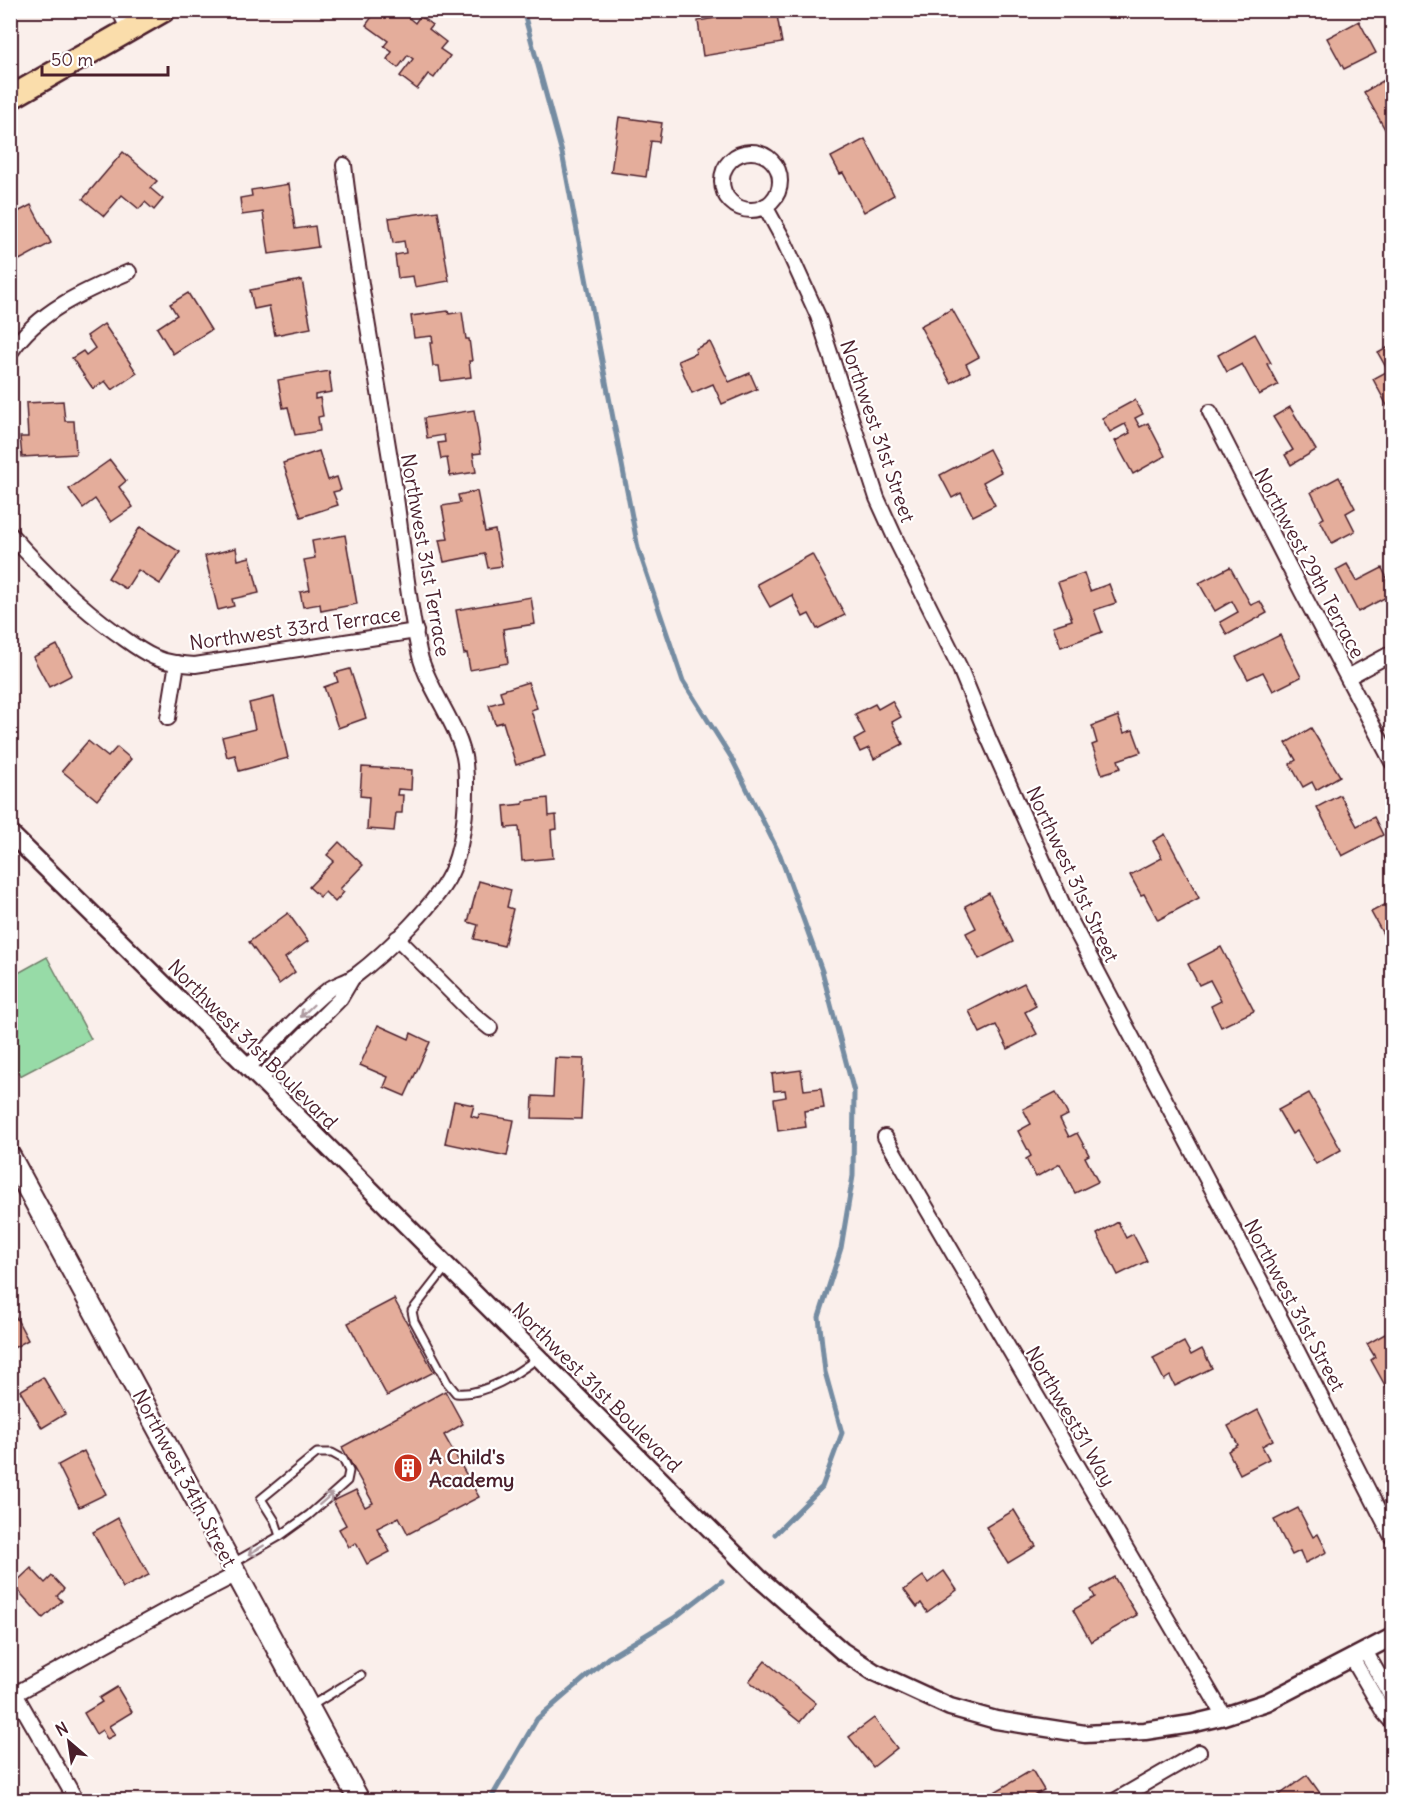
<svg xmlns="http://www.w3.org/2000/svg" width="1403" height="1811" viewBox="0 0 1403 1811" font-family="Delius,sans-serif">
<rect width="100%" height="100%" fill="#faefeb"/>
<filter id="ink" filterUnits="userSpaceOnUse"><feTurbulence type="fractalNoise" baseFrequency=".0167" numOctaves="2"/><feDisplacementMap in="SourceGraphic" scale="12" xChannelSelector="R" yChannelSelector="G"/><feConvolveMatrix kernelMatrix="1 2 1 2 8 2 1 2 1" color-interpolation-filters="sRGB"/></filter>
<g filter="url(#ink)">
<polygon fill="#97dba7" stroke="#707d69" stroke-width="1.5" points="47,957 91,1039 20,1076 11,1057 11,977"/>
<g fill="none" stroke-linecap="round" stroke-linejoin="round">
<g stroke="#758ca2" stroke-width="5">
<polyline points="523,10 562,153 638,548 683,681 731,757 780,855 822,971 854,1092 853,1176 841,1248 819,1317 825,1372 842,1433 822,1487 775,1534"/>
<polyline points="490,1800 537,1719 608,1658 674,1618 722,1581"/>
</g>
</g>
<g fill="#e4ad9b" stroke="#4a1f2b" stroke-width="1.5">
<polygon points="377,10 384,14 386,10 399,10 415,23 420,16 432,25 429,29 446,42 440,49 450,56 434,78 428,74 417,89 400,76 413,59 408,55 398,68 387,59 392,52 384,46 388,41 366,25"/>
<polygon points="776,10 782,43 703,56 698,21 716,18 715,11 719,10"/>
<polygon points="1359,21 1376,53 1344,69 1327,38"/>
<polygon points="1386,79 1392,91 1392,127 1386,131 1364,92"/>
<polygon points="619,117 662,123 659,142 651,141 646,177 611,172"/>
<polygon points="865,139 894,195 864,212 843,173 840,174 831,157"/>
<polygon points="123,152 157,181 150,188 163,199 154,210 145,202 139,209 122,195 104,216 83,199"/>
<polygon points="289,184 295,229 315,226 318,247 269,254 263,212 242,215 240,198 252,196 251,190"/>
<polygon points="31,205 51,243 10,265 10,216"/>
<polygon points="438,211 449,281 415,287 413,276 398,278 395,255 406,253 404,241 393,243 389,218"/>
<polygon points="302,280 311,328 275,335 269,306 254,309 250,290"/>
<polygon points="188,293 211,330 173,354 157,328 177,315 170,304"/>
<polygon points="952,309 979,357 966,364 970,372 951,383 920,326"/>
<polygon points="448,311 449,314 462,312 466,339 469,339 472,361 469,361 471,377 441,381 439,366 433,366 430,343 433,343 432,336 414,338 411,316"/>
<polygon points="104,324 137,373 112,390 105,381 93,389 72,358 83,351 86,355 95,348 87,336"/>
<polygon points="1255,334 1271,363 1267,364 1278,385 1259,395 1242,364 1227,372 1218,355"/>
<polygon points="710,342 729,382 750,373 757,389 722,404 713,384 692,393 678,361 696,353 695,349"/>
<polygon points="1392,345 1392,415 1373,379 1388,371 1378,353"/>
<polygon points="329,371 332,392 315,395 315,399 320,398 323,416 318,417 320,431 295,435 288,407 283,408 278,380"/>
<polygon points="1135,400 1143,414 1135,418 1140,427 1148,423 1165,456 1133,474 1115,441 1130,433 1125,424 1110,432 1102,418"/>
<polygon points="63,401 65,421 74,421 76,454 22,457 20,437 28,437 26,403"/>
<polygon points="1290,407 1316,450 1291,465 1285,455 1293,450 1273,417"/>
<polygon points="474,410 481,453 473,454 476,472 450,476 447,458 441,459 438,443 445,442 444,435 427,438 424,418"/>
<polygon points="989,449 1001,472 983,482 995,505 973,516 961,493 952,498 940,475"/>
<polygon points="319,451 328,480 337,477 341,490 333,492 338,505 301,517 283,463"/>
<polygon points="110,460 126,481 119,487 133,507 111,522 95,499 83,508 69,489"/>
<polygon points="1339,477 1355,508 1346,513 1355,531 1332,543 1320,520 1324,518 1311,492"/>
<polygon points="477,491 485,532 495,530 502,566 488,568 485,554 444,562 439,540 448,539 442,506 460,503 458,495"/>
<polygon points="140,527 180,552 160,584 138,570 126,589 108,578"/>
<polygon points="345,535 357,604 321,611 320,604 303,607 300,592 310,590 304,560 315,558 312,541"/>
<polygon points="236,548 238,560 250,557 259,593 232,599 234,606 218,610 205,556"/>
<polygon points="812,554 845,615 817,629 809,614 803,617 792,595 770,607 757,584"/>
<polygon points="1347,564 1357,581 1382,568 1392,589 1392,594 1358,612 1336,570"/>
<polygon points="1230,567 1251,605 1260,601 1267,613 1227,635 1220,622 1238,612 1232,601 1215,611 1199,583"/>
<polygon points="1084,573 1090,591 1109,584 1116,603 1094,610 1102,632 1061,647 1053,626 1072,620 1058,582"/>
<polygon points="531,597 535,624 503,629 508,663 470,670 467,653 464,654 456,610"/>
<polygon points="1280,635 1301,677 1273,691 1263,672 1248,679 1236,657"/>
<polygon points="57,645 72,675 49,687 33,657"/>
<polygon points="350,669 366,718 338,728 324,687 338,682 335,673"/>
<polygon points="528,682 537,708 531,710 545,756 516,765 503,722 495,724 489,705 503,701 500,691"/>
<polygon points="274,697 288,758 239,771 235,755 227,757 222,737 255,729 249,703"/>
<polygon points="892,701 901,717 892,722 903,744 874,759 869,748 860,752 854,740 865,734 855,714 875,704 878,709"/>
<polygon points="1118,716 1124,733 1133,730 1141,752 1118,760 1121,768 1102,774 1092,745 1097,743 1092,726"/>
<polygon points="1311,728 1340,776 1316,790 1312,782 1303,787 1290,764 1296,760 1286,743"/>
<polygon points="88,741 108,757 117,747 131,759 97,800 62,771"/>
<polygon points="362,767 412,770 411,790 398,789 397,795 403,795 402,813 396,813 394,831 367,829 369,797 360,796"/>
<polygon points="1340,795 1357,826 1374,817 1383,835 1342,856 1317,807"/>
<polygon points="548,798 549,816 556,815 557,829 551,830 553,858 522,861 519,827 506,828 504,806 523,804 523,801"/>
<polygon points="1165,834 1199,898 1158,920 1144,894 1141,895 1130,875 1162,858 1153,841"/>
<polygon points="339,842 363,865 340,889 344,892 335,902 325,892 320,897 309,887 334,861 327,855"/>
<polygon points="479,881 511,890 507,907 513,909 504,946 474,939 478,925 468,922"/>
<polygon points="989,893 1013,942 979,959 966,933 976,928 965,906"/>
<polygon points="1392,901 1392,961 1386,949 1390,947 1371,912"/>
<polygon points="288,913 308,941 285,958 295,972 279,984 249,942"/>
<polygon points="1221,947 1254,1011 1221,1027 1211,1006 1221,1001 1210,980 1199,985 1188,964"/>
<polygon points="1024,983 1036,1006 1025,1012 1037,1034 1008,1049 996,1025 980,1033 969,1011"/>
<polygon points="378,1025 409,1039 411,1033 430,1042 405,1096 384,1087 388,1077 360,1065"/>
<polygon points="555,1058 584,1059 581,1119 532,1118 533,1096 553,1097"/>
<polygon points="801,1070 804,1090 821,1088 824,1108 804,1111 806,1127 778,1131 774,1099 786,1097 785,1090 774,1091 772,1074"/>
<polygon points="1056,1092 1068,1115 1060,1119 1069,1137 1077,1133 1089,1155 1085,1157 1098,1182 1075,1193 1060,1164 1036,1177 1026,1159 1031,1156 1018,1131 1031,1124 1023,1109"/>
<polygon points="1309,1093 1341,1150 1316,1164 1297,1131 1292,1134 1278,1110"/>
<polygon points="454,1101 474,1105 471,1116 478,1118 479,1114 514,1120 507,1156 445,1143"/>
<polygon points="1118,1222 1126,1238 1133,1234 1147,1261 1118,1275 1097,1234"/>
<polygon points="394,1299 434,1372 387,1396 348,1323"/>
<polygon points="10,1306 28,1340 10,1350"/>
<polygon points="1392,1330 1392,1398 1371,1360 1375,1357 1367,1344"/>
<polygon points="1184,1342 1191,1355 1202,1349 1212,1368 1175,1386 1170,1376 1164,1380 1153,1358"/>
<polygon points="43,1377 65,1414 42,1428 20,1391"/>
<polygon points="445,1391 463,1424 444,1435 479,1497 408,1534 399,1517 377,1528 390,1552 367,1564 356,1543 349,1547 339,1529 346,1525 333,1501 356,1490 365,1507 373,1503 342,1447"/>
<polygon points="1258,1410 1273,1440 1262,1446 1269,1459 1240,1474 1228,1451 1238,1445 1228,1426"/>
<polygon points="84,1451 106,1494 79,1507 58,1465"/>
<polygon points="1298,1508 1313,1537 1318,1534 1327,1552 1305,1563 1300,1551 1292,1555 1274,1520"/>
<polygon points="1014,1510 1036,1546 1008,1563 986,1527"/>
<polygon points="118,1518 149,1575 123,1588 93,1532"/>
<polygon points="31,1568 45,1583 52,1576 64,1589 57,1596 62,1601 43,1618 13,1585"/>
<polygon points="944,1571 957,1590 927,1612 921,1603 917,1607 904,1590 923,1576 928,1583"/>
<polygon points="1114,1577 1137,1615 1091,1642 1073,1610 1095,1597 1091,1590"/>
<polygon points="765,1661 816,1703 800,1722 749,1681"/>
<polygon points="117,1687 132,1712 109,1726 115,1735 107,1739 102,1730 96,1734 84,1713 102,1702 99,1698"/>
<polygon points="874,1718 897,1748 873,1767 849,1737"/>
<polygon points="1032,1770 1044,1790 1026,1800 991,1800 988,1796"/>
<polygon points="1307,1775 1320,1793 1310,1800 1281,1800 1278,1796"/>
</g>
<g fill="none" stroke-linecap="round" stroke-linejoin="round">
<g stroke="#4a1f2b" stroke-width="11">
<g id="service">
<path d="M447 1266 412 1311 414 1321 447 1382 456 1393C485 1396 516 1374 538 1358"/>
<polyline points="233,1563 280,1536 309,1515 347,1481 349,1471 343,1459 332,1453 317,1453 261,1499 275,1521 280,1536"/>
<polyline points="311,1706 361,1675"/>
</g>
</g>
<g stroke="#4a1f2b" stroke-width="18">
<g id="minor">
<polyline points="119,10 129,30"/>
<circle cx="751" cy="181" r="29"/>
<polyline points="765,206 783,239 818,316 877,498 897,542 959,666 988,737 1067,914 1287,1331 1392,1537"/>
<path d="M10 353C38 311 84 291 129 272"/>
<polyline points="1210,412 1302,592 1392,762"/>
<path d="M10 534C42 570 76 604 115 632 128 641 140 651 154 657 167 663 181 664 195 665L416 631"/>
<polyline points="1348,677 1392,653"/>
<polyline points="168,718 177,663"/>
<polyline points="397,938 474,1015 490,1028"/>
<path d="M248 1067C274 1042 300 1013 328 990 336 984 347 982 355 976 383 955 441 900 453 868 465 838 468 795 465 763 461 728 429 691 420 656 406 595 402 532 392 471 376 369 356 268 344 165"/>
<polyline points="260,1079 340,999 353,977"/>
<polyline points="885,1137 1224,1716"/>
<polyline points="1365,1651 1392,1698"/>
<polyline points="1352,1658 1384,1713 1392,1722"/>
<polyline points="10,1685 76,1800"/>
<polyline points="15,1694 167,1610 237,1574"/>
<polyline points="1116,1800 1199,1752"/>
</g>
</g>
<g stroke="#4a1f2b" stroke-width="21">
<polyline id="tertiary" points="10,833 260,1079 759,1578 842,1651 874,1672 950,1707 996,1720 1085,1734 1145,1731 1191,1724 1224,1716 1267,1702 1392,1637"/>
</g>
<g stroke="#4a1f2b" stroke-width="24">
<polyline id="secondary" points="10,1156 359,1800"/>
</g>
<g stroke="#4a1f2b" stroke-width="27">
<polyline id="primary" points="10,98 164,10"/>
</g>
<use href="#service" stroke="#fff" stroke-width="7"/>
<use href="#minor" stroke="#fff" stroke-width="14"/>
<use href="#tertiary" stroke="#fff" stroke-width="16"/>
<use href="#secondary" stroke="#fff" stroke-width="20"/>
<use href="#primary" stroke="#faddab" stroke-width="22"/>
</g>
<defs><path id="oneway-shaft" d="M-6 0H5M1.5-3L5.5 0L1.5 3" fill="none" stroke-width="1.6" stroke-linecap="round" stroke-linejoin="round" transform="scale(1.5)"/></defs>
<g stroke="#ae9aa0">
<use href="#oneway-shaft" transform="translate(307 1011) rotate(136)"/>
<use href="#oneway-shaft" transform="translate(326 1499) rotate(-41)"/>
<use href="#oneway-shaft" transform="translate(256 1550) rotate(150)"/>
</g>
</g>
<defs>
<g id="building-disc" transform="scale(1.5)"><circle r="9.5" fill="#c8321e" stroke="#fff"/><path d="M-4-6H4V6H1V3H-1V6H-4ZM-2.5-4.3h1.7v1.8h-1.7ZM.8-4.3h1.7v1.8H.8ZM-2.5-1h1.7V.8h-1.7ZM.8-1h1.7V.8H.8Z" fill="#fff"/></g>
</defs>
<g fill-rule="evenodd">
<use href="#building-disc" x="408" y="1468"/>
</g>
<g text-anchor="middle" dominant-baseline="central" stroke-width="4.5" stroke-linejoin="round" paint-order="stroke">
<g font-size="20" fill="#4a1f2b" stroke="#fff">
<text transform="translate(878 431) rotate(71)">Northwest 31st Street</text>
<text transform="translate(426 555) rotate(80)">Northwest 31st Terrace</text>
<text transform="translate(1310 563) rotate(62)">Northwest 29th Terrace</text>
<text transform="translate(295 628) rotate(-8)">Northwest 33rd Terrace</text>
<text transform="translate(1073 874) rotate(65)">Northwest 31st Street</text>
<text transform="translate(253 1044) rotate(45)">Northwest 31st Boulevard</text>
<text transform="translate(1295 1305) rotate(62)">Northwest 31st Street</text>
<text transform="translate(597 1387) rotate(45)">Northwest 31st Boulevard</text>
<text transform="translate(1071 1416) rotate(60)">Northwest31 Way</text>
<text transform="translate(185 1478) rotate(62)">Northwest 34th Street</text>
</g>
<g font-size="20" font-weight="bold" fill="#4a1f2b" stroke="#fff" text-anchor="start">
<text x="429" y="1456">A Child's<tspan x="429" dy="23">Academy</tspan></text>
</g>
</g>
<rect width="1403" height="1811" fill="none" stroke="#fff" stroke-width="36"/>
<rect x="18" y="18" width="1367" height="1775" fill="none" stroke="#4a1f2b" stroke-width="2" filter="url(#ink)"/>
<g transform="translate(69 1742) rotate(331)" stroke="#ffffff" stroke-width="4.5" paint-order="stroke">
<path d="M0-4.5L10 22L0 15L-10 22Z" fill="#4a1f2b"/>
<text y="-9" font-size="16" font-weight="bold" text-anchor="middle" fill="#4a1f2b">N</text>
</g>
<path d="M42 66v9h126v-9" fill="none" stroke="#4a1f2b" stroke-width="3"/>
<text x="51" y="66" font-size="18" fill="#4a1f2b" stroke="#ffffff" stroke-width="4.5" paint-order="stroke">50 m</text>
</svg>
